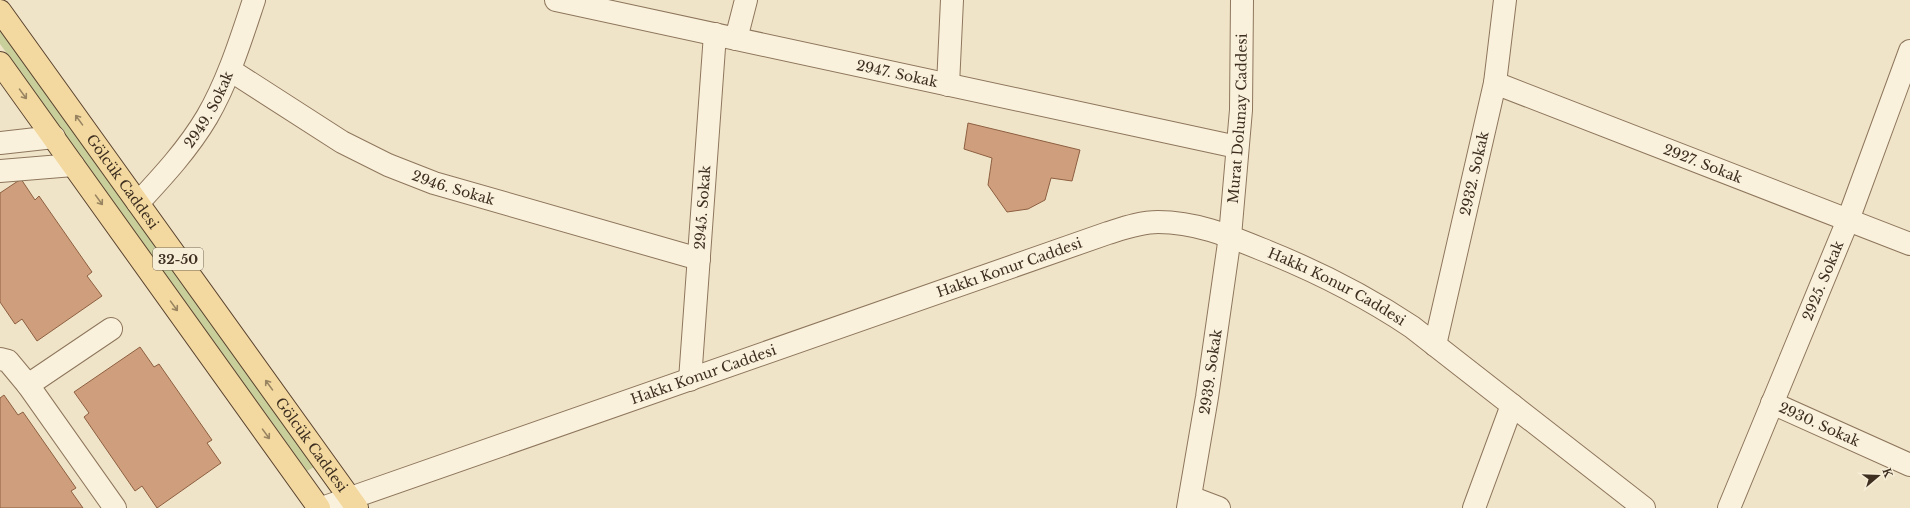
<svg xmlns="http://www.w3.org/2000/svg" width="1910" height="508" viewBox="0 0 1910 508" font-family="'Libre Baskerville',serif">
<rect width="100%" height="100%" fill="#f0e4c8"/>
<polygon fill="#c9cf9b" points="0,30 314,467 307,471 0,44"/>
<g fill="#cf9f7d" stroke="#8d5f41">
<polygon points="968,123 1080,150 1072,181 1051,178 1045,200 1028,209 1007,212 988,185 992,158 964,149"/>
<polygon points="21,179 35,200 39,196 92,272 87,276 102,296 37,341 22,319 15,324 0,302 0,193"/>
<polygon points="140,347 154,367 159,364 212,440 207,443 221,463 157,508 142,486 135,491 84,417 89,413 74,392"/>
<polygon points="4,395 18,415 23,412 76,488 71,491 83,508 0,508 0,398"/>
</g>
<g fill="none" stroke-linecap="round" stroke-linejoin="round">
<g stroke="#8d765c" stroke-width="24">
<g id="minor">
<path id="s1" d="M556 0 1237 147"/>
<polyline points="736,39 746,0"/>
<path id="s2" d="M230 70 342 142 388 165 434 183 699 259"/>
<path id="s3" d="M1495 83 1910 244"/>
<polyline points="948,85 952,0"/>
<polyline points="0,143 54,137"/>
<polyline points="0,171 73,165"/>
<path id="s4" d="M138 203C163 176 188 149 207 117 228 81 241 39 254 0"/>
<path id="s5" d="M1435 345 1495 83 1505 0"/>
<polyline points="0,359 8,361 28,385 115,508"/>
<path id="s6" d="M690 380 715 34"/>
<polyline points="28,385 111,329"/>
<path id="s7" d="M1772 403 1910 465"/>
<polyline points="1190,497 1219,508"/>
<path id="s8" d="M322 508 1108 233C1124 228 1141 222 1158 222 1195 222 1227 235 1261 249 1314 270 1364 295 1412 327L1644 508"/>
<path id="s9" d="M1188 508 1207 397 1230 236 1241 110 1242 0"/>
<polyline points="1474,508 1512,405"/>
<path id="s10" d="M1729 508 1848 220 1910 51"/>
</g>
</g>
<g stroke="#5b4430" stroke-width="24">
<g id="major">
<path id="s11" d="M0 11 357 508"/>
<polyline points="0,63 319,508"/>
</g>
</g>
<use href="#minor" stroke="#faf1dc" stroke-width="22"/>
<use href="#major" stroke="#f3d9a0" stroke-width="22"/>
</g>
<defs><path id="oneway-shaft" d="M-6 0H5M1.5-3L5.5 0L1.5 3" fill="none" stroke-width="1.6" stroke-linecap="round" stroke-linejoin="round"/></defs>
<g stroke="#988460">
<use href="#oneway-shaft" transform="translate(23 94) rotate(54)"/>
<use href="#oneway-shaft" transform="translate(79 120) rotate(-126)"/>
<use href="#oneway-shaft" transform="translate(99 200) rotate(54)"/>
<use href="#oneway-shaft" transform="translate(174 306) rotate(54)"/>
<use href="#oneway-shaft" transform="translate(269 385) rotate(-126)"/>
<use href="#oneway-shaft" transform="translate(266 434) rotate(54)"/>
</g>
<g text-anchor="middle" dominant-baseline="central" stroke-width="3" stroke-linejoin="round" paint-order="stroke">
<rect fill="#f7eed8" stroke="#756857" stroke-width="1" x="153" y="248" width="50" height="22" rx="3"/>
<g font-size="13" font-weight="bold" fill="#3d2e20">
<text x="178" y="259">32-50</text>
</g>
<g font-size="14" fill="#3d2e20" stroke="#f7eed8">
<text stroke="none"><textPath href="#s1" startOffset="349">2947. Sokak</textPath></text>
<text stroke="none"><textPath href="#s4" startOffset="118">2949. Sokak</textPath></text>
<text stroke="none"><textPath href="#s9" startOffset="393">Murat Dolunay Caddesi</textPath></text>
<text stroke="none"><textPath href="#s3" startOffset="223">2927. Sokak</textPath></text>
<text stroke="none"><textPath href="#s5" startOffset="176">2932. Sokak</textPath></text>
<text stroke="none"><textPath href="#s11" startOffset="210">Gölcük Caddesi</textPath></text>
<text stroke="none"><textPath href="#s2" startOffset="254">2946. Sokak</textPath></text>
<text stroke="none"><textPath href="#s6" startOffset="173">2945. Sokak</textPath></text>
<text stroke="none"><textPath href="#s8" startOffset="728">Hakkı Konur Caddesi</textPath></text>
<text stroke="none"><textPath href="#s10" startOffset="246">2925. Sokak</textPath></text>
<text stroke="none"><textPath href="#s8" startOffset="1076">Hakkı Konur Caddesi</textPath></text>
<text stroke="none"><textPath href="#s9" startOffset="138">2939. Sokak</textPath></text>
<text stroke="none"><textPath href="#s8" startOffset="404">Hakkı Konur Caddesi</textPath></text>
<text stroke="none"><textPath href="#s7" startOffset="52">2930. Sokak</textPath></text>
<text stroke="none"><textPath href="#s11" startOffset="534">Gölcük Caddesi</textPath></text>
</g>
</g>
<g transform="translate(1878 476) rotate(71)" stroke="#f7eed8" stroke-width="3" paint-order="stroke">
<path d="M0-3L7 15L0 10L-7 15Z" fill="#3d2e20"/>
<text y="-6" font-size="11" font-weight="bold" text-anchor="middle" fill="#3d2e20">K</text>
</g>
</svg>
